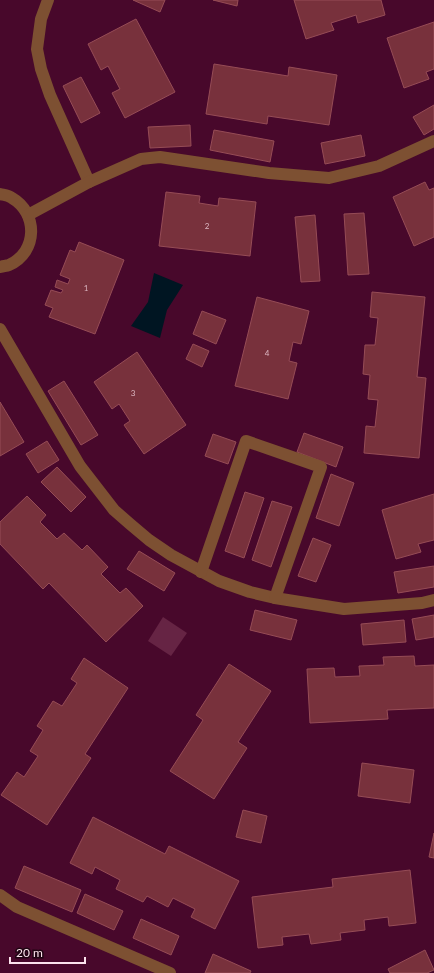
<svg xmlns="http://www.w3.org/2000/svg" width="434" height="973" viewBox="0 0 434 973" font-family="Lato,sans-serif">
<rect width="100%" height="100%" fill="#48082b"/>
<polygon fill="#662444" points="163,617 187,633 171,656 148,641"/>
<polygon fill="#001522" points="154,273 183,285 167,310 160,338 131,326 148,302"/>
<g fill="#78313c" stroke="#964c56">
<polygon points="133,0 165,0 160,12"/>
<polygon points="213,0 238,0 237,6"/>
<polygon points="294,0 381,0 385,15 358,23 356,15 331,23 334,30 306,39"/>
<polygon points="136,19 175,92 125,118 112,93 120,89 108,66 101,70 88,44"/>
<polygon points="434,22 434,69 426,72 429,79 404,88 387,38"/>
<polygon points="214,64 288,76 289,67 337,75 329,125 268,116 267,124 206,114"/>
<polygon points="81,77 100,113 81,123 63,86"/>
<polygon points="434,105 434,129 424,135 413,117"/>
<polygon points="190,125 191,146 150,148 148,127"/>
<polygon points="214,130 274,141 270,162 210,150"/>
<polygon points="361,135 365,156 325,164 321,143"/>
<polygon points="425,182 429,190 434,188 434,237 414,246 393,197"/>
<polygon points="166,192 200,196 199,203 218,206 219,198 256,202 250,256 159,246"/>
<polygon points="364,213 369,274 348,275 344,214"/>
<polygon points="315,215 320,281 301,282 295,217"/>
<polygon points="79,242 124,260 95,334 49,317 53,308 45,305 51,290 61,293 63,290 55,287 57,280 68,284 70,279 60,275 70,250 75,252"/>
<polygon points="372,292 425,297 417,377 426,378 419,458 364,453 366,426 375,427 378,400 368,399 370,375 363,374 365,345 375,345 378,318 370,317"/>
<polygon points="257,297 309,311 301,344 293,342 289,361 297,363 288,399 235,386"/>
<polygon points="202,311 226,320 216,344 193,334"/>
<polygon points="193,344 209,351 202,367 186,359"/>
<polygon points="137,352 186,425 144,454 124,425 130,421 119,404 112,409 94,382"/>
<polygon points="64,381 98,435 81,445 48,391"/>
<polygon points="0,402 24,442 0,456"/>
<polygon points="304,433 343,447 336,467 297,452"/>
<polygon points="213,434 236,442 228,464 205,456"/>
<polygon points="47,441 59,460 38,473 26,454"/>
<polygon points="57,467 86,497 71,512 41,482"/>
<polygon points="331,474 354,483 339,526 316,518"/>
<polygon points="245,492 264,498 244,558 225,551"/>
<polygon points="434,494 434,540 418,544 421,552 396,559 382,510"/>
<polygon points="27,496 46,515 40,522 57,539 64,533 82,550 87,545 108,567 101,574 120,593 126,588 143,606 106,642 49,583 43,589 0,544 0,522"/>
<polygon points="272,501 292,507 271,567 252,560"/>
<polygon points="313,538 331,545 316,582 298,576"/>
<polygon points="139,551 175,573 164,591 127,569"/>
<polygon points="434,566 434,587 398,593 394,572"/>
<polygon points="255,610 297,620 291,640 250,630"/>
<polygon points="434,615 434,637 416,640 412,619"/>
<polygon points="404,620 406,642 363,645 361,624"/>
<polygon points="414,656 415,666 434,665 434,708 387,710 388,719 310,723 307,669 334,668 335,677 360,676 359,666 384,665 383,657"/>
<polygon points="84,658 128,688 85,754 91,758 47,825 1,795 17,772 24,777 38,756 30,751 43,730 37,726 53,701 62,706 77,683 71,679"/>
<polygon points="229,664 271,691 238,742 247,748 214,799 170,771 203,720 196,715"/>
<polygon points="362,763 414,770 410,803 358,796"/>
<polygon points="243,810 267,816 261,843 236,837"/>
<polygon points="93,817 165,854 169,846 239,881 215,929 191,917 195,909 173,898 168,907 147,896 143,902 116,889 120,880 95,867 92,874 70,863"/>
<polygon points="434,833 434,858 429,857"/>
<polygon points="24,866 81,890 72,912 15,888"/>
<polygon points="410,870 416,923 389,926 388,917 364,920 365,930 340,933 341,940 311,944 309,934 282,937 283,945 258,948 252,897 333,887 332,879"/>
<polygon points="85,894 123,911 114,930 77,913"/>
<polygon points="141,919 179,936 171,955 133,938"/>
<polygon points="425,950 434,970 427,973 390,973 388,969"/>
<polygon points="213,954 251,971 250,973 205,973"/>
</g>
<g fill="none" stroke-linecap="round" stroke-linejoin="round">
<g stroke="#7d5032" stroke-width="12">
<polyline points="48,0 41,19 37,49 41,69 50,95 89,182"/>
<path d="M0 194C4 195 8 195 12 198 38 213 38 252 9 265 6 266 3 266 0 267"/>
<polyline points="28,215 89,182 141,159 150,158 160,157 269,173 329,178 379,166 434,141"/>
<polyline points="0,329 80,466 114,510 130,524 149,540 171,555 219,581 250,592 275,598 344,609 422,603 434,600"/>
<polyline points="201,572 246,441 321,467 275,598"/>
<polyline points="0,895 17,907 170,973"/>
</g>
</g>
<g text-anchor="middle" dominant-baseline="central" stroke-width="3" stroke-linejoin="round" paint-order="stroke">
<g font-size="8" fill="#dbb6c1">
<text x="207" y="226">2</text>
<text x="86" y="288">1</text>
<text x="267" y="353">4</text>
<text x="133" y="393">3</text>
</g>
</g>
<path d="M10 957v6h75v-6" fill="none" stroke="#fce3ed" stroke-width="2"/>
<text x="16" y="957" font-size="12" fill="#fce3ed" stroke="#1f0512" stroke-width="3" paint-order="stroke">20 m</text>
</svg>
